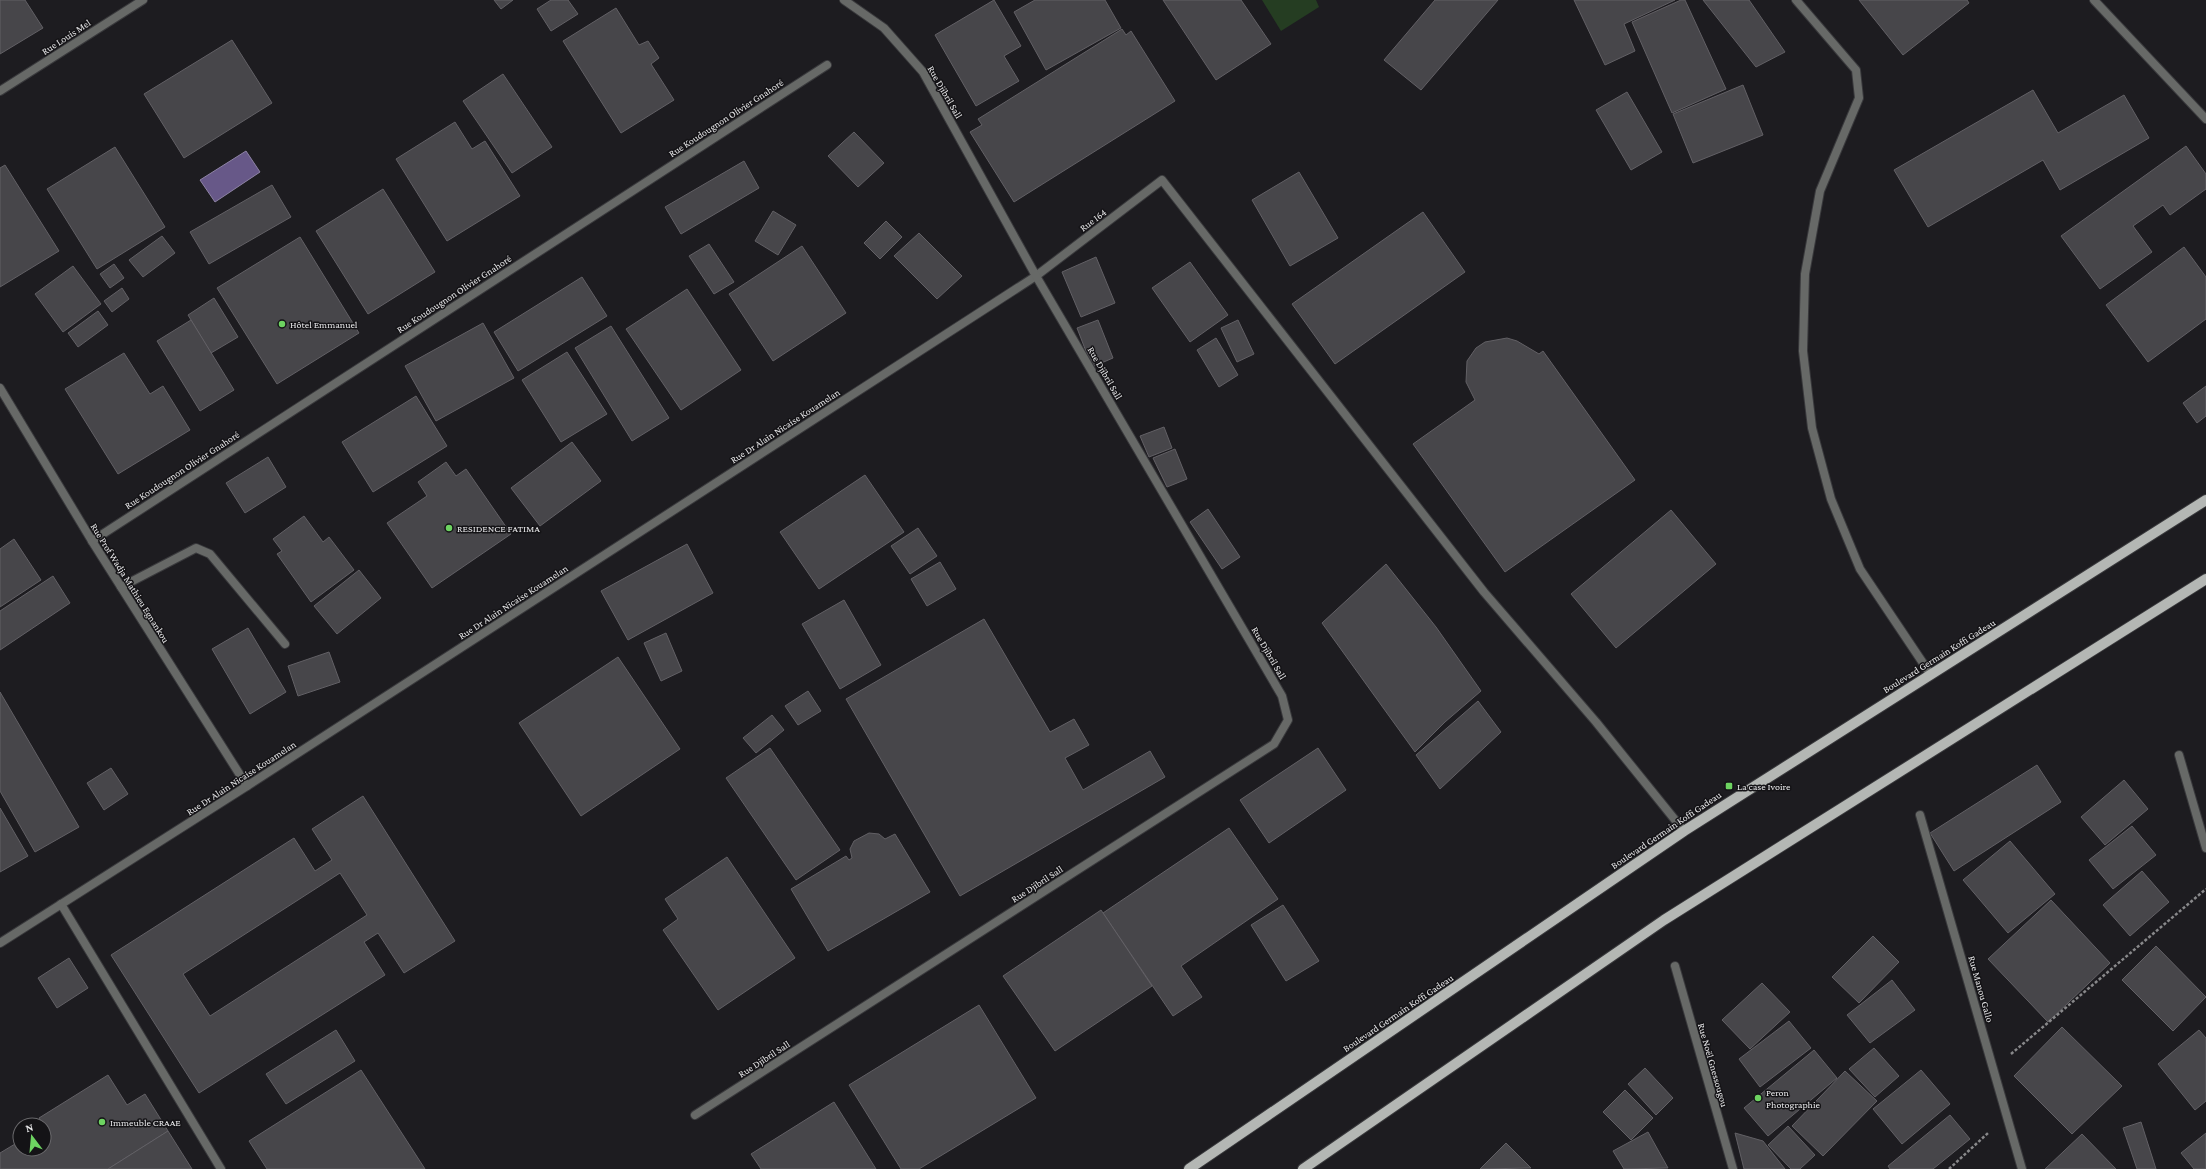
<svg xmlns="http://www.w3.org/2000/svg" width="2206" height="1169" viewBox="0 0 2206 1169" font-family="'Crimson Pro',serif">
<rect width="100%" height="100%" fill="#1d1c20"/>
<polygon fill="#253d22" points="1262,0 1316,0 1319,7 1281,31"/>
<polygon fill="#675888" stroke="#8e83a5" points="246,151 260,172 215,202 200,180"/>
<g fill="#47464a" stroke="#626065" fill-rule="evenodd">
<polygon points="0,0 25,0 43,28 0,54"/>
<polygon points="494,0 513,0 501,9"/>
<polygon points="551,0 568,0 578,14 551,31 537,9"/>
<polygon points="994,0 1021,46 1004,56 1019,81 976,106 935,35"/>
<polygon points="1035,0 1105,0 1121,28 1046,70 1014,12"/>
<polygon points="1163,0 1241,0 1271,44 1216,80"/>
<polygon points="1435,0 1498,0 1421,90 1384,60"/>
<polygon points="1574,0 1675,0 1624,24 1635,51 1605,65"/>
<polygon points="1681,0 1685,0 1726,89 1672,113 1632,22"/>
<polygon points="1703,0 1749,0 1785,52 1756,67"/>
<polygon points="1859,0 1967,0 1969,3 1903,55"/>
<polygon points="616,8 639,45 648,41 659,58 651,64 674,100 621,133 563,41"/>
<polygon points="1122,29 1126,35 1131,31 1175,101 1014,202 970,132 982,125 978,119"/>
<polygon points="232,40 272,103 184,158 144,94"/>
<polygon points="503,74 552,147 512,173 463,101"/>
<polygon points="1743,85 1763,135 1693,163 1673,114"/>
<polygon points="2033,90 2058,133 2124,95 2149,138 2060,190 2043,160 1928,227 1894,170"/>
<polygon points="1627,92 1662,152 1631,170 1596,110"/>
<polygon points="455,122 472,149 485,141 520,196 447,241 396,159"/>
<polygon points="854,132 884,163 858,187 828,156"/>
<polygon points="2186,146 2206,174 2206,189 2170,215 2163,205 2133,226 2152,252 2100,289 2061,236"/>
<polygon points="115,147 165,227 97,269 47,189"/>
<polygon points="744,161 759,188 681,234 665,207"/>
<polygon points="5,165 59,251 0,287 0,168"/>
<polygon points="1299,172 1338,238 1290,266 1252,200"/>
<polygon points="272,185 291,217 209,264 190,232"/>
<polygon points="383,189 435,272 368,314 316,231"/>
<polygon points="773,211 796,225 778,255 755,241"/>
<polygon points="1423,212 1465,272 1335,364 1292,304"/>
<polygon points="886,221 902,237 880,259 864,243"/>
<polygon points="919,233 962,276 937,299 894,256"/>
<polygon points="162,236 175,253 143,277 129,260"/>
<polygon points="300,237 359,333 277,384 217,288"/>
<polygon points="709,244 734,282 714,294 689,256"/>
<polygon points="802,246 846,313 773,361 729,294"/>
<polygon points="2184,247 2206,277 2206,319 2148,362 2106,305"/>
<polygon points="1096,257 1115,303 1081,317 1062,272"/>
<polygon points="1190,262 1228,315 1190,342 1152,288"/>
<polygon points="114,264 124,278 110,288 100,274"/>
<polygon points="73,266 101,304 63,332 35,294"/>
<polygon points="582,277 607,316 518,371 494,332"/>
<polygon points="122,288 129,299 112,312 104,301"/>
<polygon points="687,289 741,370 681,410 626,329"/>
<polygon points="214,298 238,337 211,353 188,315"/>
<polygon points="98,311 108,325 78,347 68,333"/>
<polygon points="191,320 234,390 200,411 157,341"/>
<polygon points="1098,320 1113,358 1092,367 1077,328"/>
<polygon points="1238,320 1254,354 1237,362 1221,328"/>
<polygon points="483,323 514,378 436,421 405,366"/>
<polygon points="611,326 669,418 632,441 575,348"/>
<polygon points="1216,338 1238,375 1219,387 1197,350"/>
<polygon points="1507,338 1517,341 1539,354 1543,351 1635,480 1505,572 1413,444 1475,400 1466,382 1467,361 1476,348 1485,342"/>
<polygon points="567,352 607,414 561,442 522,380"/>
<polygon points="124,353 150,394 163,386 190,430 118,474 65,389"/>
<polygon points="2206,386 2206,416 2197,423 2183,403"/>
<polygon points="416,396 447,446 373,492 342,442"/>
<polygon points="1164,427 1172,448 1149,457 1140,436"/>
<polygon points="572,442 601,481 540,526 511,488"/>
<polygon points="1175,449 1187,479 1167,487 1153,458"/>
<polygon points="268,457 286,487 245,513 226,483"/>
<polygon points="446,462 456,476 466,469 511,534 432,588 387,523 427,496 418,482"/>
<polygon points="865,475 904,532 819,589 780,532"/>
<polygon points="1208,509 1240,557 1222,569 1190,522"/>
<polygon points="1671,510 1716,564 1616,648 1571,594"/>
<polygon points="304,516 323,542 329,537 354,570 311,602 277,554 282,551 273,539"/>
<polygon points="918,528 937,556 910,574 891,546"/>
<polygon points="14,539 41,580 0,607 0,549"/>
<polygon points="687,544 713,593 628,640 601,591"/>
<polygon points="940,562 956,589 927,606 911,579"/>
<polygon points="1386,564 1436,627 1481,691 1445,722 1415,752 1322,623"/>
<polygon points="359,570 381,598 337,634 314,606"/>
<polygon points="53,576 70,603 0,650 0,611"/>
<polygon points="844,600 881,665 840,689 802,624"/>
<polygon points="984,619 1050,732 1074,719 1089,745 1065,758 1083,790 1150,751 1165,777 960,896 846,699"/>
<polygon points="248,628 286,692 250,714 212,649"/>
<polygon points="666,633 682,671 661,681 644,643"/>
<polygon points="329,652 340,682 298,696 288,666"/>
<polygon points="618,657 680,749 581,816 519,723"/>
<polygon points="808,691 821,711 798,725 785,706"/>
<polygon points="0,692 79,827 35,852 0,791"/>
<polygon points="1478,701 1501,732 1440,789 1416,755"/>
<polygon points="772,715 784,730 756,753 743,738"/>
<polygon points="770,748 840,850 796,880 726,778"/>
<polygon points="1318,748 1346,790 1269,843 1240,800"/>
<polygon points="2037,765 2061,802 1954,871 1930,833"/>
<polygon points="111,768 128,794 104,810 87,783"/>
<polygon points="2124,780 2148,809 2105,845 2081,817"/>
<path d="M363 796 455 941 404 973 378 933 364 942 385 975 199 1093 111 955 294 838 315 871 332 860 312 829ZM340 873 367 915 210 1016 183 974Z"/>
<polygon points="0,808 28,856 0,872"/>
<polygon points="2132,826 2156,855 2113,889 2089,860"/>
<polygon points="1229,828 1278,899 1181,966 1202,997 1173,1016 1103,913"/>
<polygon points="869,833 879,834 885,839 895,834 930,892 828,951 791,889 846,856 849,860 852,858 850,849 854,841"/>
<polygon points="2010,841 2055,894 2008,933 1963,880"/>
<polygon points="727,857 795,958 718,1010 663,930 678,919 665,899"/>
<polygon points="2142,871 2169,902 2130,936 2103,905"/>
<polygon points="2051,900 2110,963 2048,1022 1988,959"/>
<polygon points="1283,905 1319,961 1286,981 1251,925"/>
<polygon points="1101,910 1152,986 1055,1051 1003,976"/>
<polygon points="1873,936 1899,962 1859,1003 1832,977"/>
<polygon points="2156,946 2206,997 2173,1031 2122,980"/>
<polygon points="69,958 88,988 57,1008 38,978"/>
<polygon points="1892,980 1915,1010 1870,1043 1847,1015"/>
<polygon points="1762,983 1790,1012 1750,1049 1722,1020"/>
<polygon points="979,1005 1036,1098 919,1169 901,1169 849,1085"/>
<polygon points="1789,1021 1811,1048 1760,1087 1739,1059"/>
<polygon points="2062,1027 2122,1086 2072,1134 2014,1076"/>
<polygon points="336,1030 355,1061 286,1104 266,1074"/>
<polygon points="2199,1030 2206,1038 2206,1101 2195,1110 2158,1064"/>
<polygon points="1874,1048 1899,1076 1875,1097 1849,1069"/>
<polygon points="1814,1050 1837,1078 1768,1136 1744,1108"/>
<polygon points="1645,1068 1673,1098 1656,1115 1628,1084"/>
<polygon points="361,1070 425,1169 267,1169 249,1141"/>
<polygon points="1921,1070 1950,1104 1902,1144 1873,1109"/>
<polygon points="1845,1071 1877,1101 1823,1156 1792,1126"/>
<polygon points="108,1075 127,1105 145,1094 168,1131 108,1169 0,1169 0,1153 20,1141 20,1149 44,1149 44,1140 51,1136 39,1118"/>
<polygon points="1625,1090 1653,1118 1631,1140 1603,1112"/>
<polygon points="834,1102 876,1169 761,1169 751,1154"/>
<polygon points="1950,1115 1970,1139 1933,1169 1890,1169 1888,1166"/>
<polygon points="2141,1122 2156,1169 2137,1169 2123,1128"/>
<polygon points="1788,1126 1815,1155 1800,1169 1791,1169 1768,1145"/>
<polygon points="168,1131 192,1169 108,1169"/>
<polygon points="1648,1132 1668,1168 1624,1169 1613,1151"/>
<polygon points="1735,1133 1763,1141 1785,1169 1744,1169"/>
<polygon points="2206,1133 2206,1169 2194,1169 2181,1153"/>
<polygon points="2082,1134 2116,1169 2045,1169"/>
<polygon points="1506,1143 1531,1168 1480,1169"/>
</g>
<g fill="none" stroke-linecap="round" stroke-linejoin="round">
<g stroke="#39393c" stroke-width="10">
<g id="lane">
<polyline points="1796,0 1856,70 1859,98 1820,191 1805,274 1803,351 1812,428 1831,499 1860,569 1931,675"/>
<polyline points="121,587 196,548 210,554 285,644"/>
<polyline points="61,904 221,1169"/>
</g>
</g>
<g stroke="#39393c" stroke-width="10">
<g id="street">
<polyline points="2094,0 2206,119"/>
<polyline points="0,91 143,0"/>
<polyline points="0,388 92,541 247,786"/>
<polyline points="92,541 827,65"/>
<polyline points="2179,755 2206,848"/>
<polyline points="1920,815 2022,1169"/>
<polyline points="0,943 247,786 1036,276 1162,180 1484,592 1596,722 1684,831"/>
<polyline points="1675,966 1733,1169"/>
<polyline points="695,1115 1274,744 1288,720 1282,696 1036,276 923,72 884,28 844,0"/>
</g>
</g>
<g stroke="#39393c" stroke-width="12">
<g id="primary">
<polyline points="1189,1169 1684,831 2206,500"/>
<polyline points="1303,1169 1664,920 2206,579"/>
</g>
</g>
<g stroke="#88888a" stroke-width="2.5" stroke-dasharray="3 2" stroke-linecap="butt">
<polyline points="2011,1054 2206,889"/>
<polyline points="1949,1169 1988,1133"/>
</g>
<use href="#lane" stroke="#676967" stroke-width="8"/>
<use href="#street" stroke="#676967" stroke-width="8"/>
<use href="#primary" stroke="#b4b7b4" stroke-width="10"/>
</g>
<g fill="#6dd361" stroke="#141316" stroke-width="1.5">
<circle cx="282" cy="324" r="4"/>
<circle cx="449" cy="528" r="4"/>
<rect x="1725" y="782" width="8" height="8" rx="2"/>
<circle cx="1758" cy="1098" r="4"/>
<circle cx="102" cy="1122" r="4"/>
</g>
<g text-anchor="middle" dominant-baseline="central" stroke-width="3" stroke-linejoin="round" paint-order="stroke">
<g font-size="10" fill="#e8e8ea" stroke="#141316">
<text transform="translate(66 37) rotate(-33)">Rue Louis Mel</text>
<text transform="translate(945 92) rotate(60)">Rue Djibril Sall</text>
<text transform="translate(726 118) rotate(-33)">Rue Koudougnon Olivier Gnahoré</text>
<text transform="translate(1093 220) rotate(-37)">Rue I64</text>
<text transform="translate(454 294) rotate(-33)">Rue Koudougnon Olivier Gnahoré</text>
<text transform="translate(1105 373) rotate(60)">Rue Djibril Sall</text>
<text transform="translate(785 426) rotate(-33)">Rue Dr Alain Nicaise Kouamelan</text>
<text transform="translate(182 470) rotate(-33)">Rue Koudougnon Olivier Gnahoré</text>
<text transform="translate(130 583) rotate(58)">Rue Prof Wadja Mathieu Egnankou</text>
<text transform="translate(513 602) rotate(-33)">Rue Dr Alain Nicaise Kouamelan</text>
<text transform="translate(1269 653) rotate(60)">Rue Djibril Sall</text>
<text transform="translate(1939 656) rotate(-32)">Boulevard Germain Koffi Gadeau</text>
<text transform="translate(241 778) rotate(-33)">Rue Dr Alain Nicaise Kouamelan</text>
<text transform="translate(1666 830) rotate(-34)">Boulevard Germain Koffi Gadeau</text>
<text transform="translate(1037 884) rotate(-33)">Rue Djibril Sall</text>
<text transform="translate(1981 989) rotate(74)">Rue Manou Gallo</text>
<text transform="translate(1398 1013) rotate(-34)">Boulevard Germain Koffi Gadeau</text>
<text transform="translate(764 1059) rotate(-33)">Rue Djibril Sall</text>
<text transform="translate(1713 1065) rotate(74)">Rue Noël Gnessougou</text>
</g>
<g font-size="10" fill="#e8e8ea" stroke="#141316" text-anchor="start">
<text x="290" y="324">Hôtel Emmanuel</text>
<text x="457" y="528">RESIDENCE FATIMA</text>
<text x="1737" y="786">La case Ivoire</text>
<text x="1766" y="1092">Peron<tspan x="1766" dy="12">Photographie</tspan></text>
<text x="110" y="1122">Immeuble CRAAE</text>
</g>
</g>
<g transform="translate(32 1137) rotate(344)"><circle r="19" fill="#141316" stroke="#69686b"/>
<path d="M0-3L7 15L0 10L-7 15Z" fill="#6dd361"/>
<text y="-6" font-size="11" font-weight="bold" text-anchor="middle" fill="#e8e8ea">N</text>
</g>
</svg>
